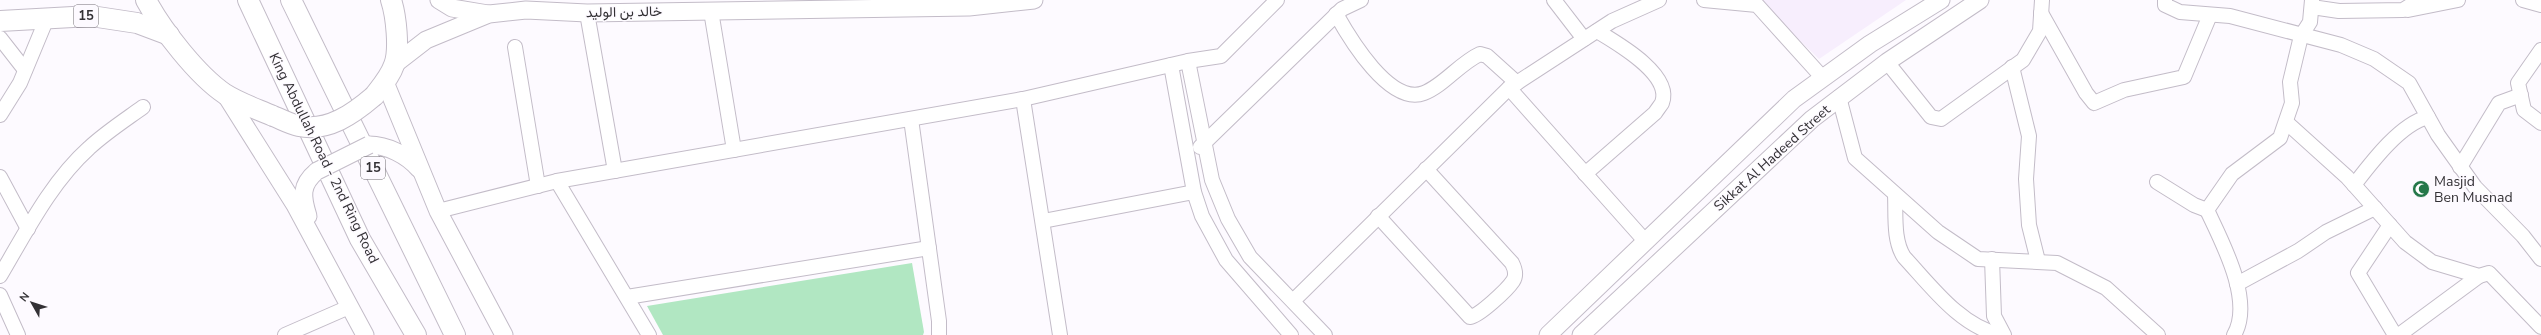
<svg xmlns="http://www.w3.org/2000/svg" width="2541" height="335" viewBox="0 0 2541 335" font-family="'Nunito Sans',Vazirmatn,sans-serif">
<rect width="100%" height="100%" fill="#fdfaff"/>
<polygon fill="#f7eefd" points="1758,0 1906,0 1819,59"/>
<polygon fill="#b1e7c2" points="912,263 924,332 923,335 663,335 647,306"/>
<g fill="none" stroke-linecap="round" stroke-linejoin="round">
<g stroke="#c3bcc8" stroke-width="16">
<g id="minor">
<polyline points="1554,0 1584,39"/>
<polyline points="1704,0 1757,5 1822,77"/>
<polyline points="2165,0 2165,5 2180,12 2230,16 2341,45 2374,59 2409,83 2438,135 2475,187 2523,236 2541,259"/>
<polyline points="2523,0 2541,5"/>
<polyline points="2312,7 2339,11 2403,10 2419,0"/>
<polyline points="2408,10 2458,0"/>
<polyline points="711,11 734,150"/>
<polyline points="587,13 615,171"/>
<polyline points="2041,13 2086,93 2094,103 2124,90 2184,77 2210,15"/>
<path d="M1336 14C1350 39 1390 106 1424 93 1443 86 1460 63 1480 54L1487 56 1517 83"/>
<polyline points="0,38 25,70"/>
<polyline points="515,47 538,186"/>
<polyline points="2541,50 2518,83 2524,110 2541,123"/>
<polyline points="1188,61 1212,180 1228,219 1250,257 1325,335"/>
<polyline points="1887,62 1931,117 1941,119 2023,60 2040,31 2042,0"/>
<polyline points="1171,65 1194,192 1202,216 1226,260 1291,335"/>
<polyline points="2012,67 2029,136 2026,179 2029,225 2038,261"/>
<polyline points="1509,88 1646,242"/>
<polyline points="1839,97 1855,158 1938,232 1978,259 2057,263 2106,288 2158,335"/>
<polyline points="1023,99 1060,335"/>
<polyline points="0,115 20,83 47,18"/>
<polyline points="911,119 939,321 939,335"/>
<polyline points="2286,122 2347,177 2405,242 2432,262 2479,276 2489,273 2541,327"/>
<polyline points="1200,147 1342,9 1361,0"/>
<polyline points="2460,167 2499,103 2521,95"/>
<path d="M1585 174 1655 113C1657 110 1660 106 1662 103 1673 74 1615 42 1597 31"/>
<polyline points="0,177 28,229"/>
<polyline points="557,181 649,335"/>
<polyline points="2157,182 2194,205 2207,210"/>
<path d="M2354 185C2371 163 2400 124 2428 117"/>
<path d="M1895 195C1896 215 1893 240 1904 257 1931 286 1960 326 2000 335"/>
<polyline points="438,211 557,181 1023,99 1188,61 1221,56 1277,0"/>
<path d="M1378 216 1470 317C1479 316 1507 290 1513 281 1517 275 1515 269 1512 263L1426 169"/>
<polyline points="1043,221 1194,192"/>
<polyline points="2390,225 2358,273 2395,335"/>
<polyline points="1992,259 1994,316 2004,335"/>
<path d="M0 276C26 232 51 182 89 148 105 133 125 120 143 107"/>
<polyline points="2237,284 2298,251 2326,232 2375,208"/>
<polyline points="0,295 18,335"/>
<polyline points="627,297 929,248"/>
<polyline points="1293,301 1509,88 1612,21 1659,0"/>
<polyline points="285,335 349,307"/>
<path d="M2234 335C2254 301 2222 242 2207 210L2232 174 2280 138 2292 103 2290 82 2301 36 2310 22 2312 0"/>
<polyline points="2399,335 2479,276"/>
</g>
</g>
<g stroke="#c3bcc8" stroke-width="19">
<g id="major">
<polyline points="439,0 452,8 488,14"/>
<polyline points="395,64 426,40 489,14 526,10 587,13 969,7 1034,0"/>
<polyline points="385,82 438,211 504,335"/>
<polyline points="225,94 295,205 365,335"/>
<path d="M369 145C387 145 407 155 419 169"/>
<path d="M308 216C302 197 300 185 317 171"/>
<polyline points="1548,335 1794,99 1870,44 1941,0"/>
<polyline points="1581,335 1812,119 1887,62 1980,0"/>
</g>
</g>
<g stroke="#c3bcc8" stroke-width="22">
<g id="highway">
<path d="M146 0C162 30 197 75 225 94 239 103 257 109 273 116"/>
<polyline points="248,0 360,239 416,335"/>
<polyline points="291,0 455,335"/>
<polyline points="0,21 91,16 137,23 169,35"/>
<path d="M374 96C381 87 390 77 394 65 400 50 396 15 391 0"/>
</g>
</g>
<use href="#minor" stroke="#fff" stroke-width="14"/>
<use href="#major" stroke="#fff" stroke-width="17"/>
<use href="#highway" stroke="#fff" stroke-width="20"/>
<g stroke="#c3bcc8" stroke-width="19" stroke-linecap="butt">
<polyline id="major-bridge" points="317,171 369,145"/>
</g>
<g stroke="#c3bcc8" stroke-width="22" stroke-linecap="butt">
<path id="highway-bridge" d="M273 116C281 119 290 124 299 126 328 132 353 114 374 96"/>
</g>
<use href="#major-bridge" stroke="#fff" stroke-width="17"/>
<use href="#highway-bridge" stroke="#fff" stroke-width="20"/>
</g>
<defs>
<g id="mosque-disc" transform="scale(0.9)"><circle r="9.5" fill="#247749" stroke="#fdfaff"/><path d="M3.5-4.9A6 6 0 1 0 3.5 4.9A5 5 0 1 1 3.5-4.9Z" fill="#fff"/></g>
</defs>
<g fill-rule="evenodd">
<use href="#mosque-disc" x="2421" y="189"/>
</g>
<g text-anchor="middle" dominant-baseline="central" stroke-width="3" stroke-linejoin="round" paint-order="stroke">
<g fill="#fdfaff" stroke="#706d72" stroke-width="1">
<rect x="74" y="5" width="24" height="22" rx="3"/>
<rect x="361" y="157" width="24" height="22" rx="3"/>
</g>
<g font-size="13" font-weight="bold" fill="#333135">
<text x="86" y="16">15</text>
<text x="373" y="168">15</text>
</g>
<g font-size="14" fill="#333135" stroke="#fdfaff">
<text transform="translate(624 12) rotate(-1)">خالد بن الوليد</text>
<text transform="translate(324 158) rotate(64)">King Abdullah Road - 2nd Ring Road</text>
<text transform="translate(1772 158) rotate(-42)">Sikkat Al Hadeed Street</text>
</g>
<g font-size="14" fill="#333135" stroke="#fdfaff" text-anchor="start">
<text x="2434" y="181">Masjid<tspan x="2434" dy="16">Ben Musnad</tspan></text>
</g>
</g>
<g transform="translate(32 303) rotate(309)" stroke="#fdfaff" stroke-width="3" paint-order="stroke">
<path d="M0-3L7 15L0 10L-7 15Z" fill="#333135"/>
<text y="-6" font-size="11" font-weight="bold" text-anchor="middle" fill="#333135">N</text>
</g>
</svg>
